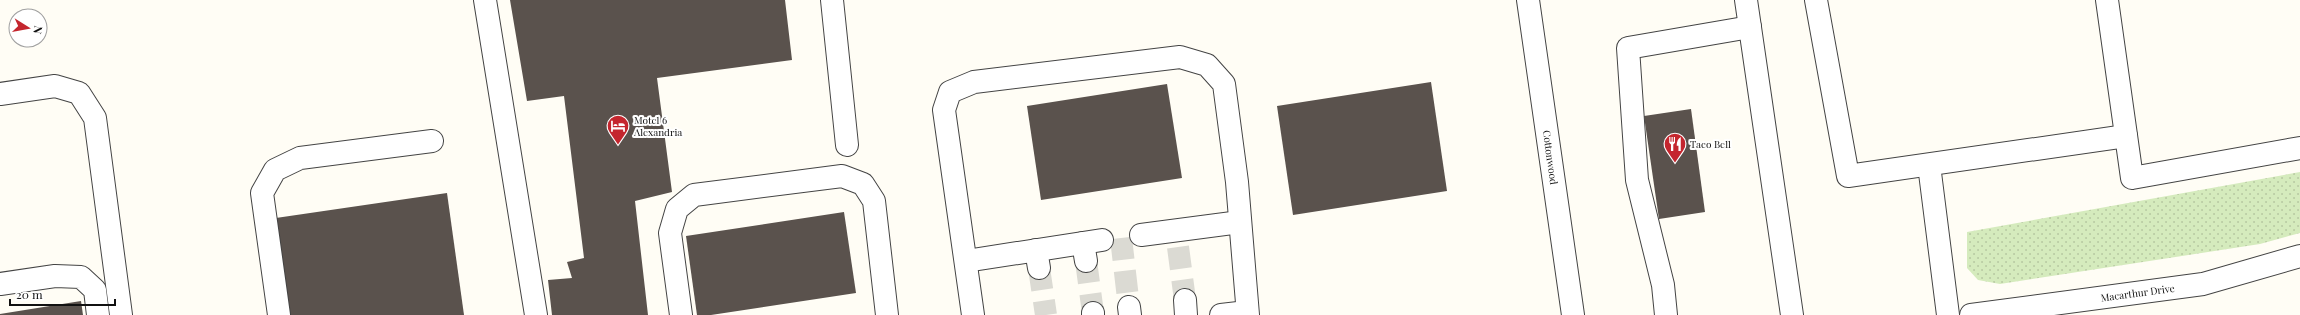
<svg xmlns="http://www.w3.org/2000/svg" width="2300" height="315" viewBox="0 0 2300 315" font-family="'Playfair Display',serif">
<defs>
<pattern id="grass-dots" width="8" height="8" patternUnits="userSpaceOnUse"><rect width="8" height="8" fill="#d5ebbd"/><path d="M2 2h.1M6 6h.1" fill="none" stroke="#b6c8a1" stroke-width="1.8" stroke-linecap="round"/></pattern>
</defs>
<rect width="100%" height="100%" fill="#fffdf5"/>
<polygon fill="url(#grass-dots)" points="2300,172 2300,233 2260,244 2000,284 1978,280 1967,268 1967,232"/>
<g fill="#5a524d">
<polygon points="510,0 785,0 792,60 657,78 672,192 635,201 648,315 552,315 548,280 572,278 567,262 584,258 564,96 527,101"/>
<polygon points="1431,82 1447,191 1293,215 1277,106"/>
<polygon points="1167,84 1182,178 1041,200 1027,106"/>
<polygon points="1691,109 1705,212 1659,219 1644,116"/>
<polygon points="447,193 464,315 283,315 269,219"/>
<polygon points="844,212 856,293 711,315 697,315 686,236"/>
<polygon points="81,301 83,315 0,315 0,314"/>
</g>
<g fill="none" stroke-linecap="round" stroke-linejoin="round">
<g stroke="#dbdad3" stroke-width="22" stroke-dasharray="22 11" stroke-linecap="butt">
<polyline points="1121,238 1129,307"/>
<polyline points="1178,247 1185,300"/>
<polyline points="1086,261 1093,313"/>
<polyline points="1039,268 1046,315"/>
</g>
<g stroke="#444" stroke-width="24">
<g id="minor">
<polyline points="485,0 536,315"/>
<polyline points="832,0 847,145"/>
<path id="s1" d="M1528 0 1573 315"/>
<polyline points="1746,0 1792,315"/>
<polyline points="1816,0 1848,176 2126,136"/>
<polyline points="2107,0 2132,178 2300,148"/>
<polyline points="0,94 55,86 79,93 95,118 121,315"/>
<polyline points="1929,165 1948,315"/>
<polyline points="1141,235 1240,222"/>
<polyline points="1083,243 1086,261"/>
<polyline points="1036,250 1039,268"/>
<polyline points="966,261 1102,240"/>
<polyline points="0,284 55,276 81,277 95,290 98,315"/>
<polyline points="1185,300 1186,315"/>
<polyline points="1129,307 1130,315"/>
<polyline points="1093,313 1093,315"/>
<polyline points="279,315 262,193 275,170 300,158 432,141"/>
<polyline points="681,315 670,233 677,209 694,195 842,176 863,184 874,201 887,315"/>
<polyline points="973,315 944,110 950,92 974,82 1180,57 1207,65 1224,84 1237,182 1248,315"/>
<polyline points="1221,315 1247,312"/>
<polyline points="1666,315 1663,285 1637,180 1628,48 1750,27"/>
<path id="s2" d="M1971 315 2203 284 2300 256"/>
</g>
</g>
<use href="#minor" stroke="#fff" stroke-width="22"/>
</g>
<defs>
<g id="hotel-pin" transform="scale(1.15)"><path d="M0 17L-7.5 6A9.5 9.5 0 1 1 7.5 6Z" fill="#c4262e" stroke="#fff"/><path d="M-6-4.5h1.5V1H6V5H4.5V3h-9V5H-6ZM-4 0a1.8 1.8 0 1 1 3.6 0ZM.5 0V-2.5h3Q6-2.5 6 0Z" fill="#fff"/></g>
<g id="restaurant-pin" transform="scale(1.15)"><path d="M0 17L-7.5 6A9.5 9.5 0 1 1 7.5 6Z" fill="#c4262e" stroke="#fff"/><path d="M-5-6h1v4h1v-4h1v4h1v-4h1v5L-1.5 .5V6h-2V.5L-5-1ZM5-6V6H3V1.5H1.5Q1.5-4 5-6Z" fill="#fff"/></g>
</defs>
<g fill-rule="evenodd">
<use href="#hotel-pin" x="618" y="126"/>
<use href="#restaurant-pin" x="1675" y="144"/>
</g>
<g text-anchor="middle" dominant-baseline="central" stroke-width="4" stroke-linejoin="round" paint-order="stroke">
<g font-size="10" fill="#111" stroke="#fff" text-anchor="start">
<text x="634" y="120">Motel 6<tspan x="634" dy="12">Alexandria</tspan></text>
<text x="1690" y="144">Taco Bell</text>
</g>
<g font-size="10" fill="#111" stroke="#fff">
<text stroke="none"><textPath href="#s1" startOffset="159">Cottonwood</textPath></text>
<text stroke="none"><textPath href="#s2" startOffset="168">Macarthur Drive</textPath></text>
</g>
</g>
<g transform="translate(28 28) rotate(101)"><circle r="19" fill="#ffffff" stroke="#a0a0a0"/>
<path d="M0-3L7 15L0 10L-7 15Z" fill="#c4262e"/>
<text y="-6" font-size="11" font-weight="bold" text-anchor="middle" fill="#111111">N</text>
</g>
<path d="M10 299v6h105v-6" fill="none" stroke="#111111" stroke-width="2"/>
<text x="16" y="299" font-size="12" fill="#111111" stroke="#ffffff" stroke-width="3" paint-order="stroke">20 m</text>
</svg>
